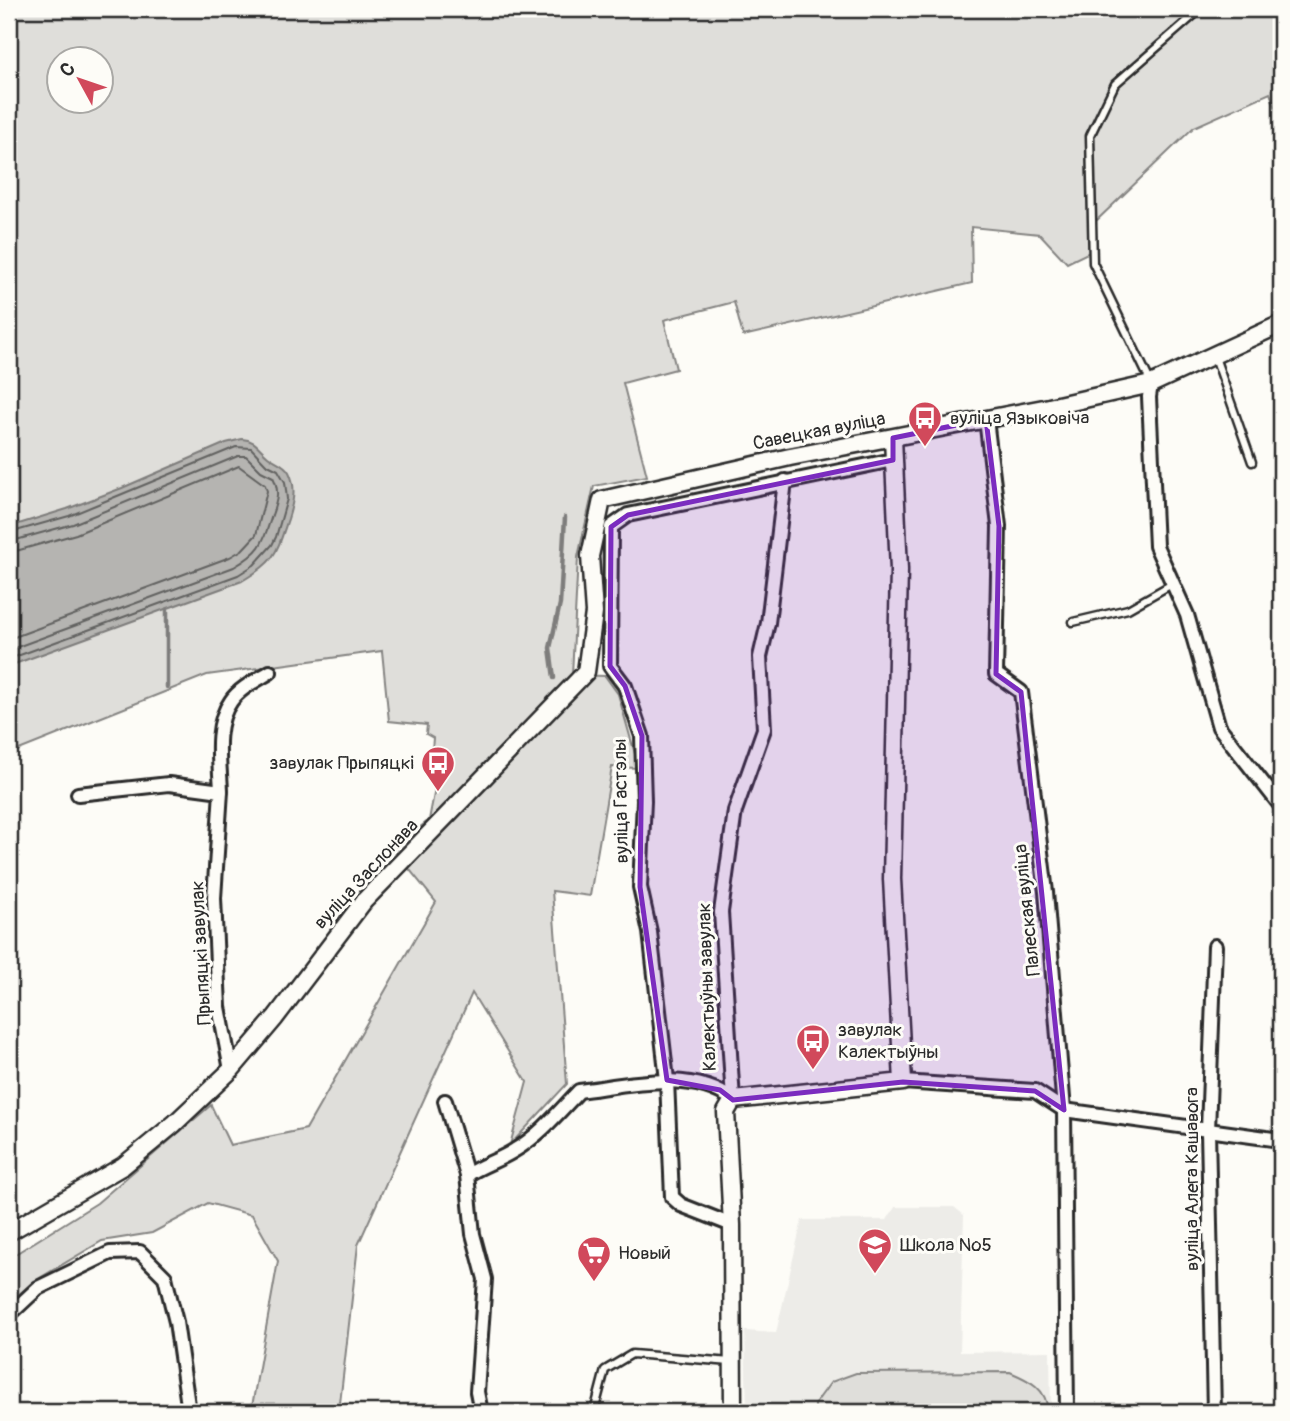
<svg xmlns="http://www.w3.org/2000/svg" width="1290" height="1421" viewBox="0 0 1290 1421" font-family="Pangolin,sans-serif">
<rect width="100%" height="100%" fill="#fdfcf7"/>
<filter id="ink" filterUnits="userSpaceOnUse"><feTurbulence type="fractalNoise" baseFrequency=".0143" numOctaves="2"/><feDisplacementMap in="SourceGraphic" scale="14" xChannelSelector="R" yChannelSelector="G"/><feConvolveMatrix kernelMatrix="1 2 1 2 8 2 1 2 1" color-interpolation-filters="sRGB"/></filter>
<g filter="url(#ink)">
<polygon fill="#edece8" points="895,1207 954,1207 964,1215 960,1352 1050,1351 1051,1412 747,1412 745,1331 776,1333 802,1220 887,1220"/>
<g fill="#dfdeda" stroke="#858482" stroke-width="2" fill-rule="evenodd">
<path d="M9 9H1281V123L1270 93 1194 127 1094 223 1096 249 1067 263 1040 234 971 227 972 283 743 336 734 302 664 320 676 369 623 383 647 476 594 486 578 557 572 675 605 676 618 694 639 768 612 767 590 896 552 891 567 1084 510 1145 527 1082 472 993 358 1245 339 1412H251L278 1261 252 1215 208 1203 152 1233 102 1241 33 1282 9 1303V1258L97 1203 211 1105 230 1145 306 1129 436 902 393 849 429 820 442 752 432 750 433 738 426 734 427 725 389 721 382 651 207 675 9 754ZM60 60H102V102H60Z"/>
<path d="M1010 1372C1029 1380 1047 1388 1048 1412H815V1404L831 1382 856 1373Z"/>
</g>
<path fill="#b5b4b1" stroke="#7e7d7b" stroke-width="2" d="M242 439C256 440 258 448 268 456 275 462 284 463 289 472 297 488 293 503 288 519 276 554 276 561 242 581L9 666V527L67 509 122 488 226 443Z"/>
<g fill="none" stroke-linecap="round" stroke-linejoin="round">
<g stroke="#626261" stroke-width="2">
<polyline points="9,533 69,516 236,447 251,448 266,464 278,470 285,482 287,499 276,537 272,545 254,565 238,575 9,659"/>
<path d="M9 542 73 524 238 456H246L261 471 273 477C280 491 277 501 272 515 263 543 262 551 234 567L9 650"/>
<polyline points="9,553 76,534 239,466 265,485 267,491 256,535 242,550 230,557 9,639"/>
</g>
<g stroke="#7e7d7b" stroke-width="4.5">
<polyline points="554,678 550,648 560,604 565,517"/>
<polyline points="167,687 167,610"/>
</g>
<g stroke="#2b2b2b" stroke-width="11">
<g id="service">
<polyline points="1215,357 1252,462"/>
<polyline points="1151,383 1093,263 1090,136 1115,84 1201,9"/>
<polyline points="1073,622 1128,609 1172,584"/>
<polyline points="594,1412 605,1370 632,1354 731,1362"/>
</g>
</g>
<g stroke="#2b2b2b" stroke-width="18">
<g id="minor">
<polyline points="1151,384 1149,397 1156,546 1187,615 1219,727 1281,806"/>
<polyline points="986,419 999,526 996,674 1021,692 1046,892 1064,1110 1067,1412"/>
<path d="M221 791C220 763 213 726 231 701 240 688 257 680 270 672"/>
<polyline points="78,794 169,784 221,791 214,898 219,1007 231,1070"/>
<polyline points="903,1082 1035,1091 1064,1110 1273,1139 1281,1138"/>
<polyline points="733,1100 721,912 735,811 764,729 760,657 768,623 785,481"/>
<polyline points="445,1101 467,1175 473,1234 485,1279 477,1392 481,1412"/>
<path d="M467 1175C482 1165 500 1160 515 1150 540 1135 559 1112 579 1091 627 1085 692 1068 733 1100"/>
<polyline points="732,1225 681,1205 672,1197 667,1080 650,932 640,887 644,801 642,736 625,686 610,666 611,527 628,515 893,460"/>
<polyline points="9,1315 38,1288 110,1253 140,1252 165,1277 176,1322 189,1412"/>
<polyline points="1214,1412 1208,1130 1215,946"/>
</g>
</g>
<g stroke="#2b2b2b" stroke-width="21">
<g id="tertiary">
<polyline points="9,1232 123,1166 174,1124 231,1070 275,1018 364,901 586,672 594,613 590,556 602,500 790,457 1049,407 1151,384 1281,324"/>
<polyline points="733,1412 732,1225 726,1112 733,1100 903,1082 892,879 899,570 893,438"/>
</g>
</g>
<use href="#service" stroke="#fdfcf7" stroke-width="6"/>
<use href="#minor" stroke="#fdfcf7" stroke-width="12"/>
<use href="#tertiary" stroke="#fdfcf7" stroke-width="16"/>
</g>
</g>
<path fill="#7b2cbf" fill-opacity="0.2" stroke="#7b2cbf" stroke-width="5" stroke-linejoin="round" d="M986 419 999 526 996 674 1021 692 1064 1110 1035 1091 903 1082 733 1100 720 1090 667 1080 640 887 642 736 625 686 610 666 611 527 628 515 893 460V438Z"/>
<defs>
<g id="bus-pin" transform="scale(1.75)"><path d="M0 17L-7.5 6A9.5 9.5 0 1 1 7.5 6Z" fill="#d1495b" stroke="#fdfcf7"/><path d="M-5-6H5V4H4V6H2V4H-2V6H-4V4H-5ZM-3.5-4V0h7V-4ZM-3.5 1.2v1.5H-2V1.2ZM2 1.2v1.5H3.5V1.2Z" fill="#fff"/></g>
<g id="school-pin" transform="scale(1.75)"><path d="M0 17L-7.5 6A9.5 9.5 0 1 1 7.5 6Z" fill="#d1495b" stroke="#fdfcf7"/><path d="M0-5L7-2L0 1L-7-2ZM-4 1L0 2.5L4 1V4Q0 6-4 4Z" fill="#fff"/></g>
<g id="supermarket-pin" transform="scale(1.75)"><path d="M0 17L-7.5 6A9.5 9.5 0 1 1 7.5 6Z" fill="#d1495b" stroke="#fdfcf7"/><path d="M-6-5.5h2.5l.6 2H6L4.5 2H-2.5L-4.4-4H-6ZM-1.5 3.2a1.3 1.3 0 1 0 .1 0ZM3 3.2a1.3 1.3 0 1 0 .1 0Z" fill="#fff"/></g>
</defs>
<g fill-rule="evenodd">
<use href="#bus-pin" x="925" y="418"/>
<use href="#bus-pin" x="438" y="763"/>
<use href="#bus-pin" x="813" y="1041"/>
<use href="#school-pin" x="875" y="1245"/>
<use href="#supermarket-pin" x="594" y="1253"/>
</g>
<g text-anchor="middle" dominant-baseline="central" stroke-width="6" stroke-linejoin="round" paint-order="stroke">
<g font-size="19" fill="#2b2b2b" stroke="#fdfcf7" text-anchor="start">
<text x="950" y="418">вуліца Языковіча</text>
<text x="414" y="763" text-anchor="end">завулак Прыпяцкі</text>
<text x="838" y="1030">завулак<tspan x="838" dy="22">Калектыўны</tspan></text>
<text x="900" y="1245">Школа №5</text>
<text x="618" y="1253">Новый</text>
</g>
<g font-size="19" fill="#2b2b2b" stroke="#fdfcf7">
<text transform="translate(819 431) rotate(-11)">Савецкая вуліца</text>
<text transform="translate(621 801) rotate(-91)">вуліца Гастэлы</text>
<text transform="translate(366 874) rotate(-47)">вуліца Заслонава</text>
<text transform="translate(1027 910) rotate(-96)">Палеская вуліца</text>
<text transform="translate(201 953) rotate(-93)">Прыпяцкі завулак</text>
<text transform="translate(707 987) rotate(-92)">Калектыўны завулак</text>
<text transform="translate(1192 1179) rotate(-90)">вуліца Алега Кашавога</text>
</g>
</g>
<rect width="1290" height="1421" fill="none" stroke="#fdfcf7" stroke-width="35"/>
<rect x="18" y="18" width="1255" height="1386" fill="none" stroke="#2b2b2b" stroke-width="2.5" filter="url(#ink)"/>
<g transform="translate(80 80) rotate(310)"><circle r="33" fill="#fdfcf7" stroke="#a9a8a5" stroke-width="2"/>
<path d="M0-5L12 26L0 18L-12 26Z" fill="#d1495b"/>
<text y="-10" font-size="19" font-weight="bold" text-anchor="middle" fill="#2b2b2b">С</text>
</g>
</svg>
